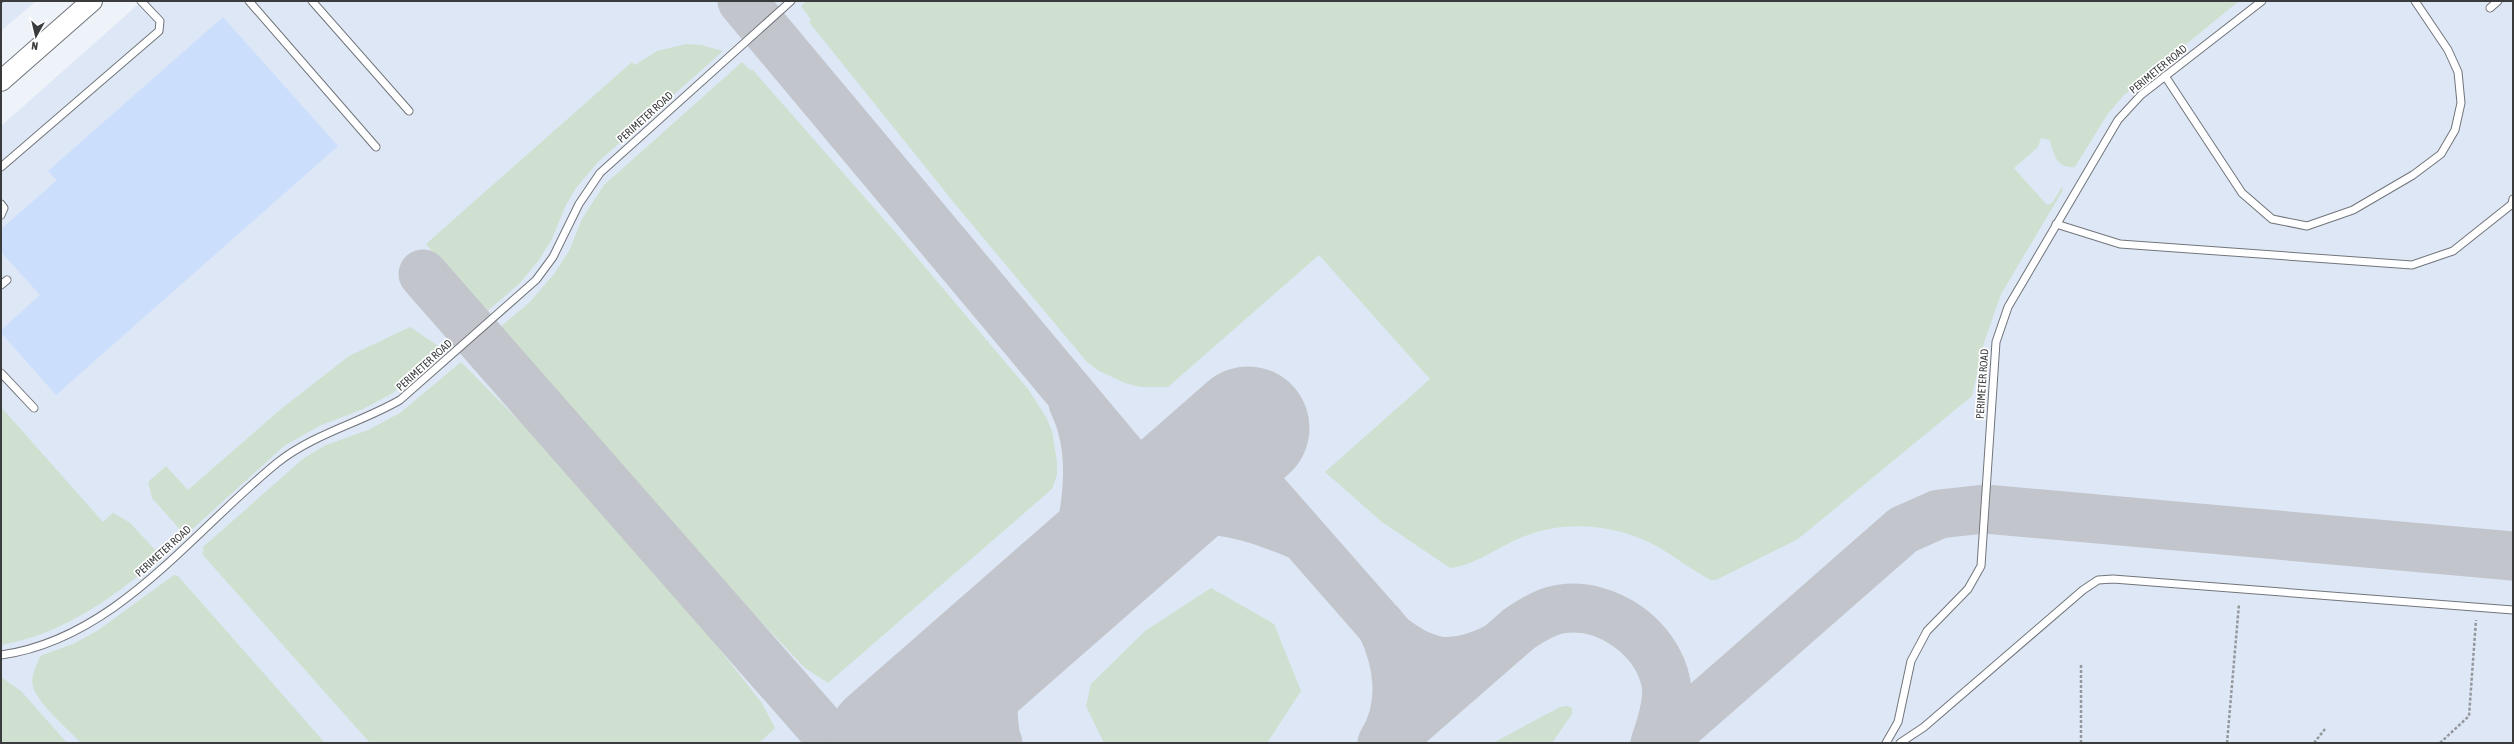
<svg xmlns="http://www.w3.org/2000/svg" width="2514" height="744" viewBox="0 0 2514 744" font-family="'Asap Condensed',sans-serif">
<rect width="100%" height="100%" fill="#eef3fa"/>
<g fill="#dee7f5">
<polygon points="1,1 36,1 1,31"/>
<polygon points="142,1 2513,1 2513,743 1,743 1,126"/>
</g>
<g fill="#cfe0d0">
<path d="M807 1H2239L2123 96 2107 115 2075 167C2058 169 2053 155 2050 140L2041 138 2038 147 2014 168 2047 205 2052 203 2062 187 2063 190 2001 294 1984 343 1972 396 1798 539 1716 580H1711C1693 571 1677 558 1660 548 1621 525 1567 519 1525 536 1500 545 1477 565 1450 568L1382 522 1325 472 1430 379 1319 255 1168 387H1140L1125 383 1099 371 1087 362 955 204 809 22 811 20 801 6Z"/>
<polygon points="686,44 701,45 723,51 598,162 576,188 565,207 552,239 539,260 519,284 485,313 426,244 632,62 635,65 657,51"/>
<polygon points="742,62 751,71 752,69 903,241 1028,389 1046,417 1052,431 1057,462 1057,475 1052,489 828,683 805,668 709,567 499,328 529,303 554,274 569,251 582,219 604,185"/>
<polygon points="410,327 444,350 393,393 363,409 319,426 284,446 188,533 186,531 183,533 152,498 148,482 166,466 188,490 281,409 349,356"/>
<polygon points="461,362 567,469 668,584 762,703 775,728 759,743 370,743 202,554 204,550 202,548 304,458 326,445 368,430 400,413"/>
<path d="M1 407 103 522 113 513 129 522 159 554 155 557 157 561C109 600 63 634 1 645Z"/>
<path d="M174 575 178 576 325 743H81C69 730 36 702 33 686 30 677 37 665 40 656L73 644 97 631Z"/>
<polygon points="1211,588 1274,624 1301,691 1267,743 1104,743 1086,706 1091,684 1145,631"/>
<polygon points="1,677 21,691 67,743 1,743"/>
<polygon points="1567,706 1572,708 1572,714 1552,743 1493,743 1560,707"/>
</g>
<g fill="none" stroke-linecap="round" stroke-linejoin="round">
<g stroke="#c2c6cc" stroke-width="49">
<polyline points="742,1 1162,503"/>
<polyline points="423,274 825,732 843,743"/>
<path d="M1225 448 1391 637C1428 666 1453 669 1496 648"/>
<path d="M1136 526C1194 497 1245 512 1301 536"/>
<path d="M1054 598C1085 545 1101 460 1073 403"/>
<path d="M1381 625C1399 662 1405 706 1382 743"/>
<polyline points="912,743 925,741 955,743"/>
<path d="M998 743C995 737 995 731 994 725 990 689 1001 662 1016 631"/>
<path d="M1388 743 1520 628C1533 620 1546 611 1561 609 1608 602 1657 638 1666 683 1669 702 1661 726 1655 743"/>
<polyline points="1660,743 1903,530 1939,514 1985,509 2513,556"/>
</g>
<polyline stroke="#c2c6cc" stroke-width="123" points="888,743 1248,428"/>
</g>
<polygon fill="#cbdffd" points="223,17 338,146 56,395 1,333 1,330 40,295 1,252 1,229 57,180 48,171"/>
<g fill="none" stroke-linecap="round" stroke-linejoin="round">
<g stroke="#71757b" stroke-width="9">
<g id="lane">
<polyline points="249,1 376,147"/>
<polyline points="312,1 409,111"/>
<polyline points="2490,8 2498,1"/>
<polyline points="2165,76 2242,193 2272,219 2307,226 2353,210 2413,175 2441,154 2455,130 2461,103 2458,72 2448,50 2415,1"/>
<polyline points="1,167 159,31 160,21 141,1"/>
<polyline points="1,204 4,208 1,215"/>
<polyline points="2056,224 2120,244 2412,265 2453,251 2512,204 2513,199"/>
<polyline points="1,285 7,280"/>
<polyline points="1,373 34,408"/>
<path d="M1 655C116 639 192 532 277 463 313 434 360 423 400 400L536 280 553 257 579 204 600 173 791 1"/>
<polyline points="1886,743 1898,722 1911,661 1927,631 1968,589 1981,566 1996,342 2008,307 2118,120 2141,95 2262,1"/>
<polyline points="1900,743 1924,727 2083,590 2098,580 2113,579 2513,610"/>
</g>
</g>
<g stroke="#71757b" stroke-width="22">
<polyline id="secondary" points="1,81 92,1"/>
</g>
<g stroke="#94989c" stroke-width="2.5" stroke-dasharray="3 2" stroke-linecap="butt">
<polyline points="2081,743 2081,663"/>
<polyline points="2227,743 2239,604"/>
<polyline points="2314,743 2325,729"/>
<polyline points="2440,743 2469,716 2476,620"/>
</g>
<use href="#lane" stroke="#fff" stroke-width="7"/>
<use href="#secondary" stroke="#fff" stroke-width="20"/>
<polyline stroke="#969a9e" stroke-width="3" stroke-dasharray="2 4" stroke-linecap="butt" points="1,2 3,1"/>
</g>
<g text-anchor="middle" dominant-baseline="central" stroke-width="3.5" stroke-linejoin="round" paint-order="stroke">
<g font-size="11" fill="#393b3d" stroke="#fff">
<text transform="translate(2158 69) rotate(-39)">PERIMETER ROAD</text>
<text transform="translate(645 117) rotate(-42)">PERIMETER ROAD</text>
<text transform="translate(424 365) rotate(-42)">PERIMETER ROAD</text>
<text transform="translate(1982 384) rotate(-86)">PERIMETER ROAD</text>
<text transform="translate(163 551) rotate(-42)">PERIMETER ROAD</text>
</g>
</g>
<rect width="2514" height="744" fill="none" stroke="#393b3d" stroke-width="4"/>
<g transform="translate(36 36) rotate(188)" stroke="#ffffff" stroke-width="3" paint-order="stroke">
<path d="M0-3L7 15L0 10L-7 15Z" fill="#393b3d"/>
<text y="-6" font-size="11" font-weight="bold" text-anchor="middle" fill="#393b3d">N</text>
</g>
</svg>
